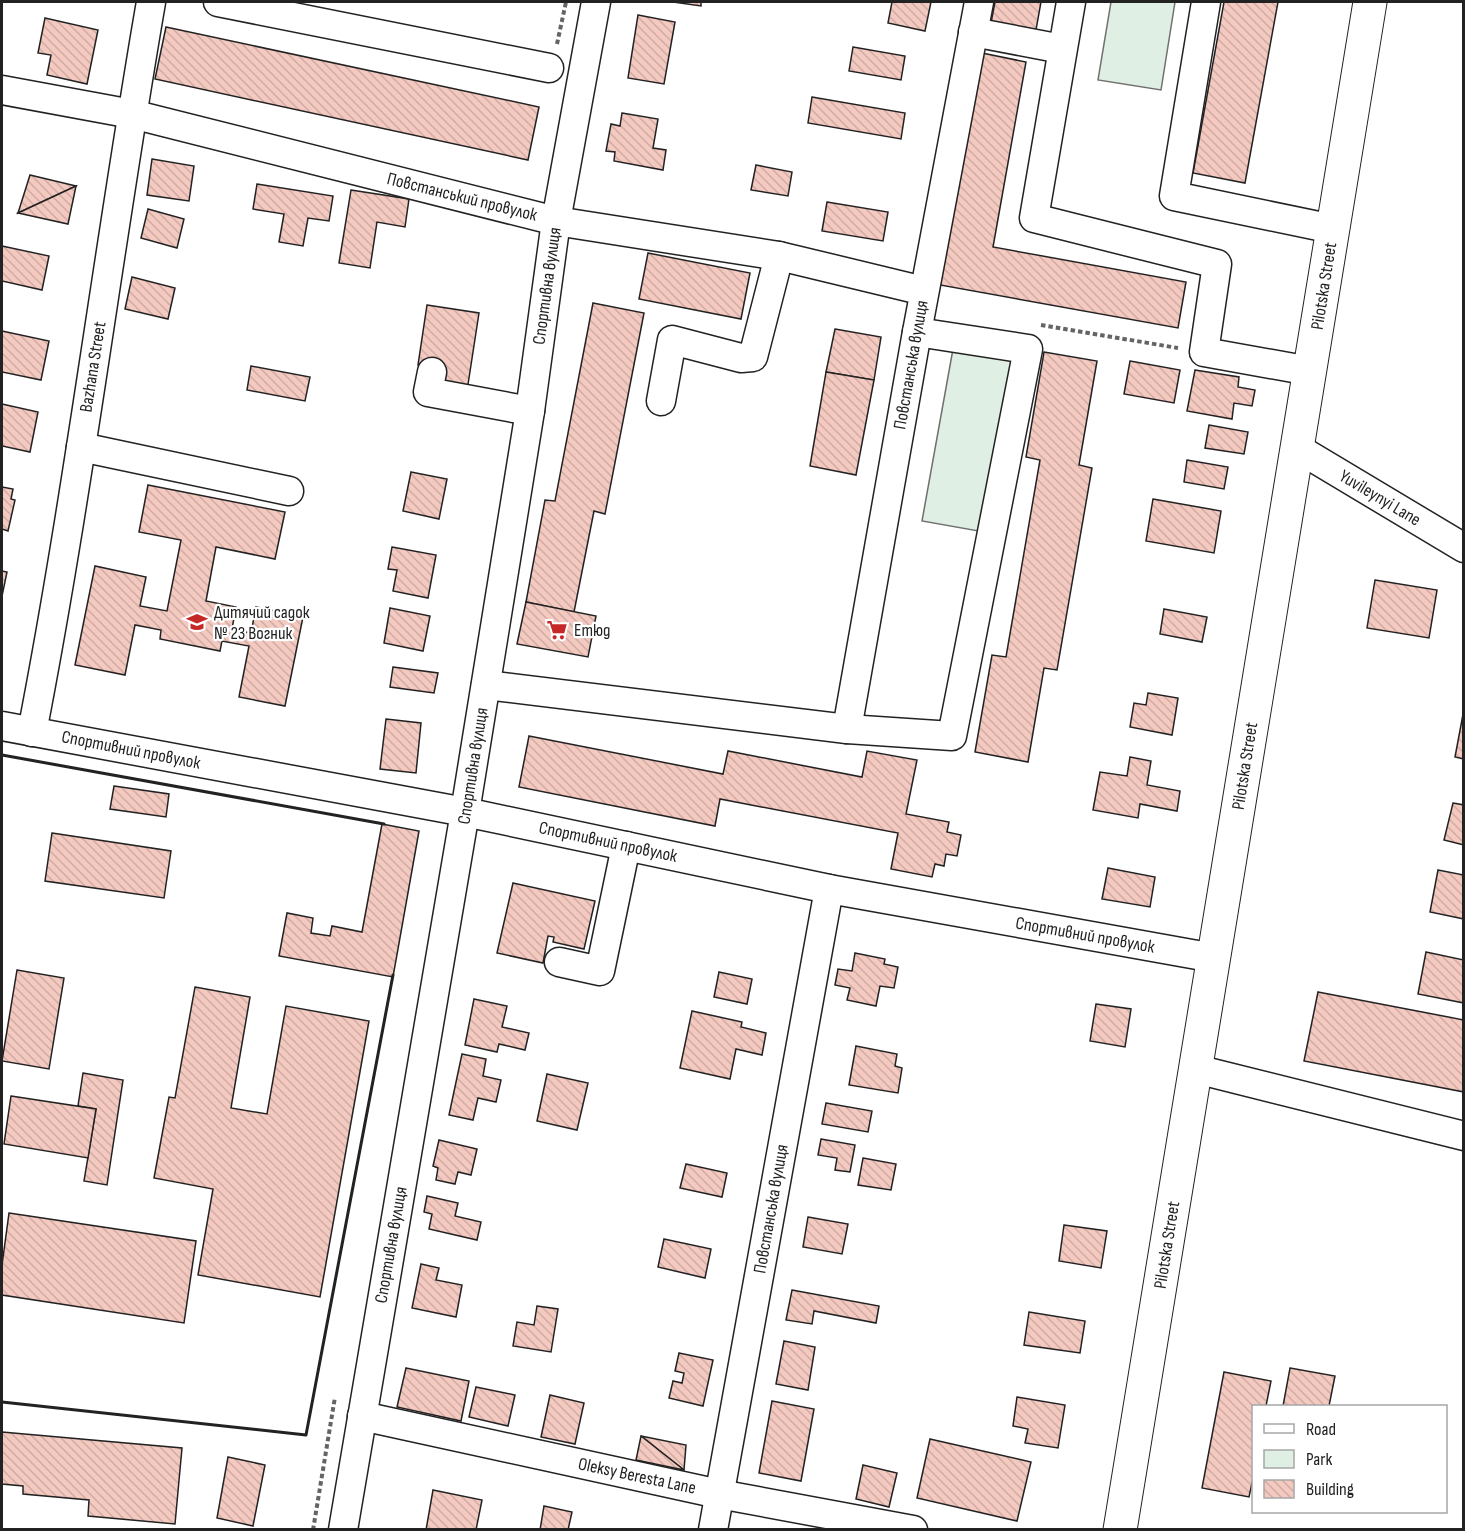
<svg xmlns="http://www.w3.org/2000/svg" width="1465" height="1531" viewBox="0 0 1465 1531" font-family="'Sofia Sans Condensed',sans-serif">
<defs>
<pattern id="building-back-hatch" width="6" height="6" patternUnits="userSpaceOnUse" patternTransform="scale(1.5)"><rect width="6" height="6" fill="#f3c9c0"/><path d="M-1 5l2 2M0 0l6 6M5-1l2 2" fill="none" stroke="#d0aca5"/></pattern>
</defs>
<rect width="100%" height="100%" fill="#fff"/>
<g fill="#e0efe3" stroke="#6f6f6f" stroke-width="1.5">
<polygon points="1111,2 1175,2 1161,90 1098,80"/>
<polygon points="953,349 1016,361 984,532 922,521"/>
</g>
<g fill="url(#building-back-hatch)" stroke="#222" stroke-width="1.5">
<polygon points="673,2 701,2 701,6"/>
<polygon points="892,2 931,2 925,31 888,23"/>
<polygon points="995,2 1041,2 1034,41 989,33"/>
<polygon points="1224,2 1278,2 1245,183 1193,173"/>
<polygon points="638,15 675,22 664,84 628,78"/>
<polygon points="45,18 98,30 87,84 47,75 51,55 38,53"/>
<polygon points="166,27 539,107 528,160 155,79"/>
<polygon points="853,47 905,56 901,80 849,71"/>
<polygon points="982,53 1026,62 993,247 1186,282 1178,328 940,285"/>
<polygon points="812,97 905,113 901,139 808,123"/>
<polygon points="622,113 658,119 653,148 666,150 663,170 614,161 615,152 606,151 611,124 620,126"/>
<polygon points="152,159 194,166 189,201 147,195"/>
<polygon points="756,165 792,172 788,196 751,190"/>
<polygon points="30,175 76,186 18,213"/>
<polygon points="257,184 333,196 329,221 308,218 303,246 279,242 284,214 253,209"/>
<polygon points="76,186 68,224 18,213"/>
<polygon points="351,190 409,199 405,227 377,222 370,268 339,263"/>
<polygon points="827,202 888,212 883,241 822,231"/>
<polygon points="148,209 184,219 177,248 141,238"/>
<polygon points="2,246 49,256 42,290 2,281"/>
<polygon points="648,253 750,273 741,319 639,299"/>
<polygon points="132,277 175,288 168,319 125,309"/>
<polygon points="593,303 644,313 605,514 594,511 574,612 526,602 545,500 555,501"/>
<polygon points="427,305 479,313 467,391 444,388 446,370 418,365"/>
<polygon points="835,329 881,337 874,380 826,372"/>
<polygon points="2,331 49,341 41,380 2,372"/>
<polygon points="1044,352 1097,361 1079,465 1092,468 1057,670 1044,668 1028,762 975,752 992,655 1006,657 1040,460 1026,457"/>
<polygon points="1130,361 1180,370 1174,403 1124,394"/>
<polygon points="251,366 310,377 305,401 247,390"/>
<polygon points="1195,370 1239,377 1238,387 1255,390 1252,406 1234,403 1232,419 1187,411"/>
<polygon points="826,372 874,380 856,475 810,466"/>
<polygon points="2,404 38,412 30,452 2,446"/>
<polygon points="1209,425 1248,432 1244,454 1205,448"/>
<polygon points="1187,460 1228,467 1224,489 1184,482"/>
<polygon points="411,472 447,479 439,519 403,511"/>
<polygon points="148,485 285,512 275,559 216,547 206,601 236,607 232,629 251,633 256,607 303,617 285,706 239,697 249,646 222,641 220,651 160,639 161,630 135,625 125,675 75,665 95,566 146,577 140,606 167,611 181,540 139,532"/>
<polygon points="2,487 13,489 11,499 15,500 8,531 2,529"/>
<polygon points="1153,499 1221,511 1214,553 1146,541"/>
<polygon points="392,547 436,555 428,598 393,591 397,570 388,569"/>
<polygon points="2,571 7,572 2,596"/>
<polygon points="1375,580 1437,590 1429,638 1367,628"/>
<polygon points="526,602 596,616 588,657 517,644"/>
<polygon points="390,608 430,616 423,651 384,643"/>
<polygon points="1164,609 1207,617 1202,642 1160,634"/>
<polygon points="393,667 438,673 434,693 390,687"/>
<polygon points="1148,693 1178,698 1172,735 1130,727 1134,703 1146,705"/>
<polygon points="1464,709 1464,759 1455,757"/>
<polygon points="386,719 421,723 416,773 380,769"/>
<polygon points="529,736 723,774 728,751 862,777 867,751 917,760 906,814 949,822 947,832 961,835 957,856 946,854 944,866 935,864 932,877 891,869 898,833 720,799 715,826 519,787"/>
<polygon points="1130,757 1151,761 1147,785 1180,791 1177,811 1140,804 1138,818 1093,810 1100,772 1127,776"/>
<polygon points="114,786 169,794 166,817 110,809"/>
<polygon points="1453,803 1464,805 1464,845 1444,840"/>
<polygon points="382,824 419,831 393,977 279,956 287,913 313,918 311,933 330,936 332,926 362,932"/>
<polygon points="52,833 171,851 164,898 45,881"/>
<polygon points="1108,868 1155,877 1150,907 1102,899"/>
<polygon points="1438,870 1464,875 1464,919 1430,912"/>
<polygon points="513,883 595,901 584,949 553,942 554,937 548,936 543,963 497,953"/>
<polygon points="1426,952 1464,960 1464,1003 1418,994"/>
<polygon points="855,953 885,959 884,964 898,967 894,988 880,986 876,1006 847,1000 850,988 835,985 838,969 852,971"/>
<polygon points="17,970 64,978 49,1069 2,1061"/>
<polygon points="719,972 752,979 747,1004 714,997"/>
<polygon points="195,987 250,997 231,1108 267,1114 286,1006 369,1021 320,1297 198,1275 213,1189 154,1178 169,1097 175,1098"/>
<polygon points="1318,992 1464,1020 1464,1092 1304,1061"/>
<polygon points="474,999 507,1006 502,1027 529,1033 525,1050 499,1044 497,1052 465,1045"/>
<polygon points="1096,1004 1131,1009 1125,1047 1090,1041"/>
<polygon points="692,1011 742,1022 741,1027 766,1033 762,1055 736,1049 730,1079 680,1068"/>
<polygon points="856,1046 897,1054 895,1066 902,1068 898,1093 849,1085"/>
<polygon points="462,1054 486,1059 483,1076 501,1080 496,1102 478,1098 473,1120 449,1115"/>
<polygon points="83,1073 123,1080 107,1185 84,1181 96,1109 78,1106"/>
<polygon points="547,1074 588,1083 577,1130 537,1121"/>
<polygon points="11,1096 96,1109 88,1158 4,1144"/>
<polygon points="826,1103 872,1111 868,1132 822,1124"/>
<polygon points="821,1139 855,1145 850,1172 835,1170 837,1158 818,1155"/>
<polygon points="439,1140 477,1149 471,1175 458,1172 455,1184 436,1180 438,1168 433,1166"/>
<polygon points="863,1158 896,1164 891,1190 858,1185"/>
<polygon points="686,1164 727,1173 722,1197 680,1188"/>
<polygon points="427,1196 458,1203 455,1216 481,1222 477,1240 429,1229 432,1214 424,1212"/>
<polygon points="9,1213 196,1241 184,1323 2,1295 2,1265"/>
<polygon points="808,1217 848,1224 842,1254 803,1247"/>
<polygon points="1064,1225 1107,1231 1101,1268 1059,1261"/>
<polygon points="664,1239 711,1249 705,1278 658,1267"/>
<polygon points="421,1264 439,1268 436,1280 462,1285 456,1317 412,1308"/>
<polygon points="792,1290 879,1306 876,1323 814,1311 812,1324 786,1320"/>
<polygon points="537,1306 558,1309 551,1352 513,1346 517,1322 534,1325"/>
<polygon points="1029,1312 1085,1321 1080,1353 1024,1345"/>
<polygon points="784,1341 815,1347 808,1390 776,1384"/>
<polygon points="679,1353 713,1360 703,1406 669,1398 673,1381 682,1383 684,1373 675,1371"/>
<polygon points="406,1368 469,1381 461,1421 397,1407"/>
<polygon points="1290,1368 1335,1376 1329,1406 1283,1406"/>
<polygon points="1224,1372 1271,1381 1266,1406 1254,1406 1254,1474 1249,1497 1202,1488"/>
<polygon points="476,1387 515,1395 508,1426 469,1417"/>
<polygon points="550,1395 584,1403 575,1444 541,1437"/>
<polygon points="1017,1397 1065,1405 1058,1448 1025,1443 1028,1429 1013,1426"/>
<polygon points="772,1401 814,1409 801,1481 759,1473"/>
<polygon points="2,1432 182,1448 175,1524 88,1516 89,1500 23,1494 23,1486 2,1484"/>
<polygon points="641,1436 686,1445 684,1470"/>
<polygon points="641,1436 684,1470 636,1460"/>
<polygon points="930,1439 1031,1462 1017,1521 917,1498"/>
<polygon points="228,1457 265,1465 253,1526 217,1518"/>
<polygon points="863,1465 897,1473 889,1507 856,1499"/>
<polygon points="433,1490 482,1500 476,1530 426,1530"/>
<polygon points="544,1506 572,1512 568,1530 540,1530"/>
</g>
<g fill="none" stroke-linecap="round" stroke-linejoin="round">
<g stroke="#222" stroke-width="31">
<g id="minor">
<polyline points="218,2 549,68"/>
<polyline points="1071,2 1034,218 1217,264 1204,352 1310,371"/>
<polyline points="1206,2 1174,196 1333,229"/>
<polyline points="973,32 1062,49"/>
<polyline points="2,90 132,114 556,221 779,256 924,291"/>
<polyline points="432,372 428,392 530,411"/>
<polyline points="661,401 672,340 741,358 753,357 779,256"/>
<polyline points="81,447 289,491"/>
<polyline points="1297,448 1464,548"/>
<polyline points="486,685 847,729 952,736 1028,349 917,332"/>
<polyline points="2,726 465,812 829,889 1214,958"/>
<polyline points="847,729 917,332 979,2"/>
<path d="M32 732C79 490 109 244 151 2"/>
<polyline points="559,962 600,971 626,846"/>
<polyline points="1196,1069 1464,1136"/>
<polyline points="362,1416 719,1494 913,1530"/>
<polyline points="343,1530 465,812 530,411 556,221 596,2"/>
<polyline points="713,1530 829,889"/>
</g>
</g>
<g stroke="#222" stroke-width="35">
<polyline id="major" points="1120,1530 1370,2"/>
</g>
<g stroke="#646464" stroke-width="4" stroke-dasharray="4.5 3" stroke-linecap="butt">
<polyline points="557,44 566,2"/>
<polyline points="1041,325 1178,348"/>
<polyline points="313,1530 335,1397"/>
</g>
<use href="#minor" stroke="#fff" stroke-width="28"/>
<use href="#major" stroke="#fff" stroke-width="33"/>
<g stroke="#222" stroke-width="3">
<polyline points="2,755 384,824"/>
<polyline points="2,1402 306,1435 393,975"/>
</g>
</g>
<defs>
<g id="school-bare" transform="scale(1.62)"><path d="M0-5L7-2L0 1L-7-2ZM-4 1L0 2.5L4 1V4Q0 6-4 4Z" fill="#c62828" stroke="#fff" stroke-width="2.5" paint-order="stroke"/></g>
<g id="supermarket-bare" transform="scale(1.62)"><path d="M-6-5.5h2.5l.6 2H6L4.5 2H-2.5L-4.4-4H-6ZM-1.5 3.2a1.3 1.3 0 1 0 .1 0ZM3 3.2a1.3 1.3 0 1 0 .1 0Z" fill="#c62828" stroke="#fff" stroke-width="2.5" paint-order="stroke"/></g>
</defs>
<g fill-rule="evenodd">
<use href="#school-bare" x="197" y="622"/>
<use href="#supermarket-bare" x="557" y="630"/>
</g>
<g text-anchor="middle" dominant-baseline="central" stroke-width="4.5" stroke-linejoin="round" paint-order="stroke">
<g font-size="18" fill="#222" stroke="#fff">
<text transform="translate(462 197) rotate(14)">Повстанський провулок</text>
<text transform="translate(547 286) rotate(-82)">Спортивна вулиця</text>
<text transform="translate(1324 286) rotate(-81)">Pilotska Street</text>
<text transform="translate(911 365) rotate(-80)">Повстанська вулиця</text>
<text transform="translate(93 367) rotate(-81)">Bazhana Street</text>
<text transform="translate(1380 498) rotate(31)">Yuvileynyi Lane</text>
<text transform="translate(131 750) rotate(11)">Спортивний провулок</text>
<text transform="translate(473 766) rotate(-81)">Спортивна вулиця</text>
<text transform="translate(1245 766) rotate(-81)">Pilotska Street</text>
<text transform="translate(608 842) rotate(12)">Спортивний провулок</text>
<text transform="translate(1085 935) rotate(10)">Спортивний провулок</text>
<text transform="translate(771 1209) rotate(-80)">Повстанська вулиця</text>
<text transform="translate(391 1245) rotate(-80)">Спортивна вулиця</text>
<text transform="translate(1167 1245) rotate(-81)">Pilotska Street</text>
<text transform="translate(637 1476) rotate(12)">Oleksy Beresta Lane</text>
</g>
<g font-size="18" fill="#222" stroke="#fff" text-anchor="start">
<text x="214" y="612">Дитячий садок<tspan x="214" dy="21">№ 23 Вогник</tspan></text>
<text x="574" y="630">Етюд</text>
</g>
</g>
<rect width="1465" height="1531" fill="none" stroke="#222222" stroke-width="6"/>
<rect x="1252" y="1405" width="195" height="108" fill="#ffffff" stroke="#a7a7a7" stroke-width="1.5"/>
<rect x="1264" y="1424" width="30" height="9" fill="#ffffff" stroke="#a7a7a7" stroke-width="1.5"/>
<text x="1306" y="1435" font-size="18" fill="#222222">Road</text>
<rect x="1264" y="1450" width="30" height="18" fill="#e0efe3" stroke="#a7a7a7" stroke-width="1.5"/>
<text x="1306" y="1465" font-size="18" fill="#222222">Park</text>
<rect x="1264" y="1480" width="30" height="18" fill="url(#building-back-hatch)" stroke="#a7a7a7" stroke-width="1.5"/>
<text x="1306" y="1495" font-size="18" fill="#222222">Building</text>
</svg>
